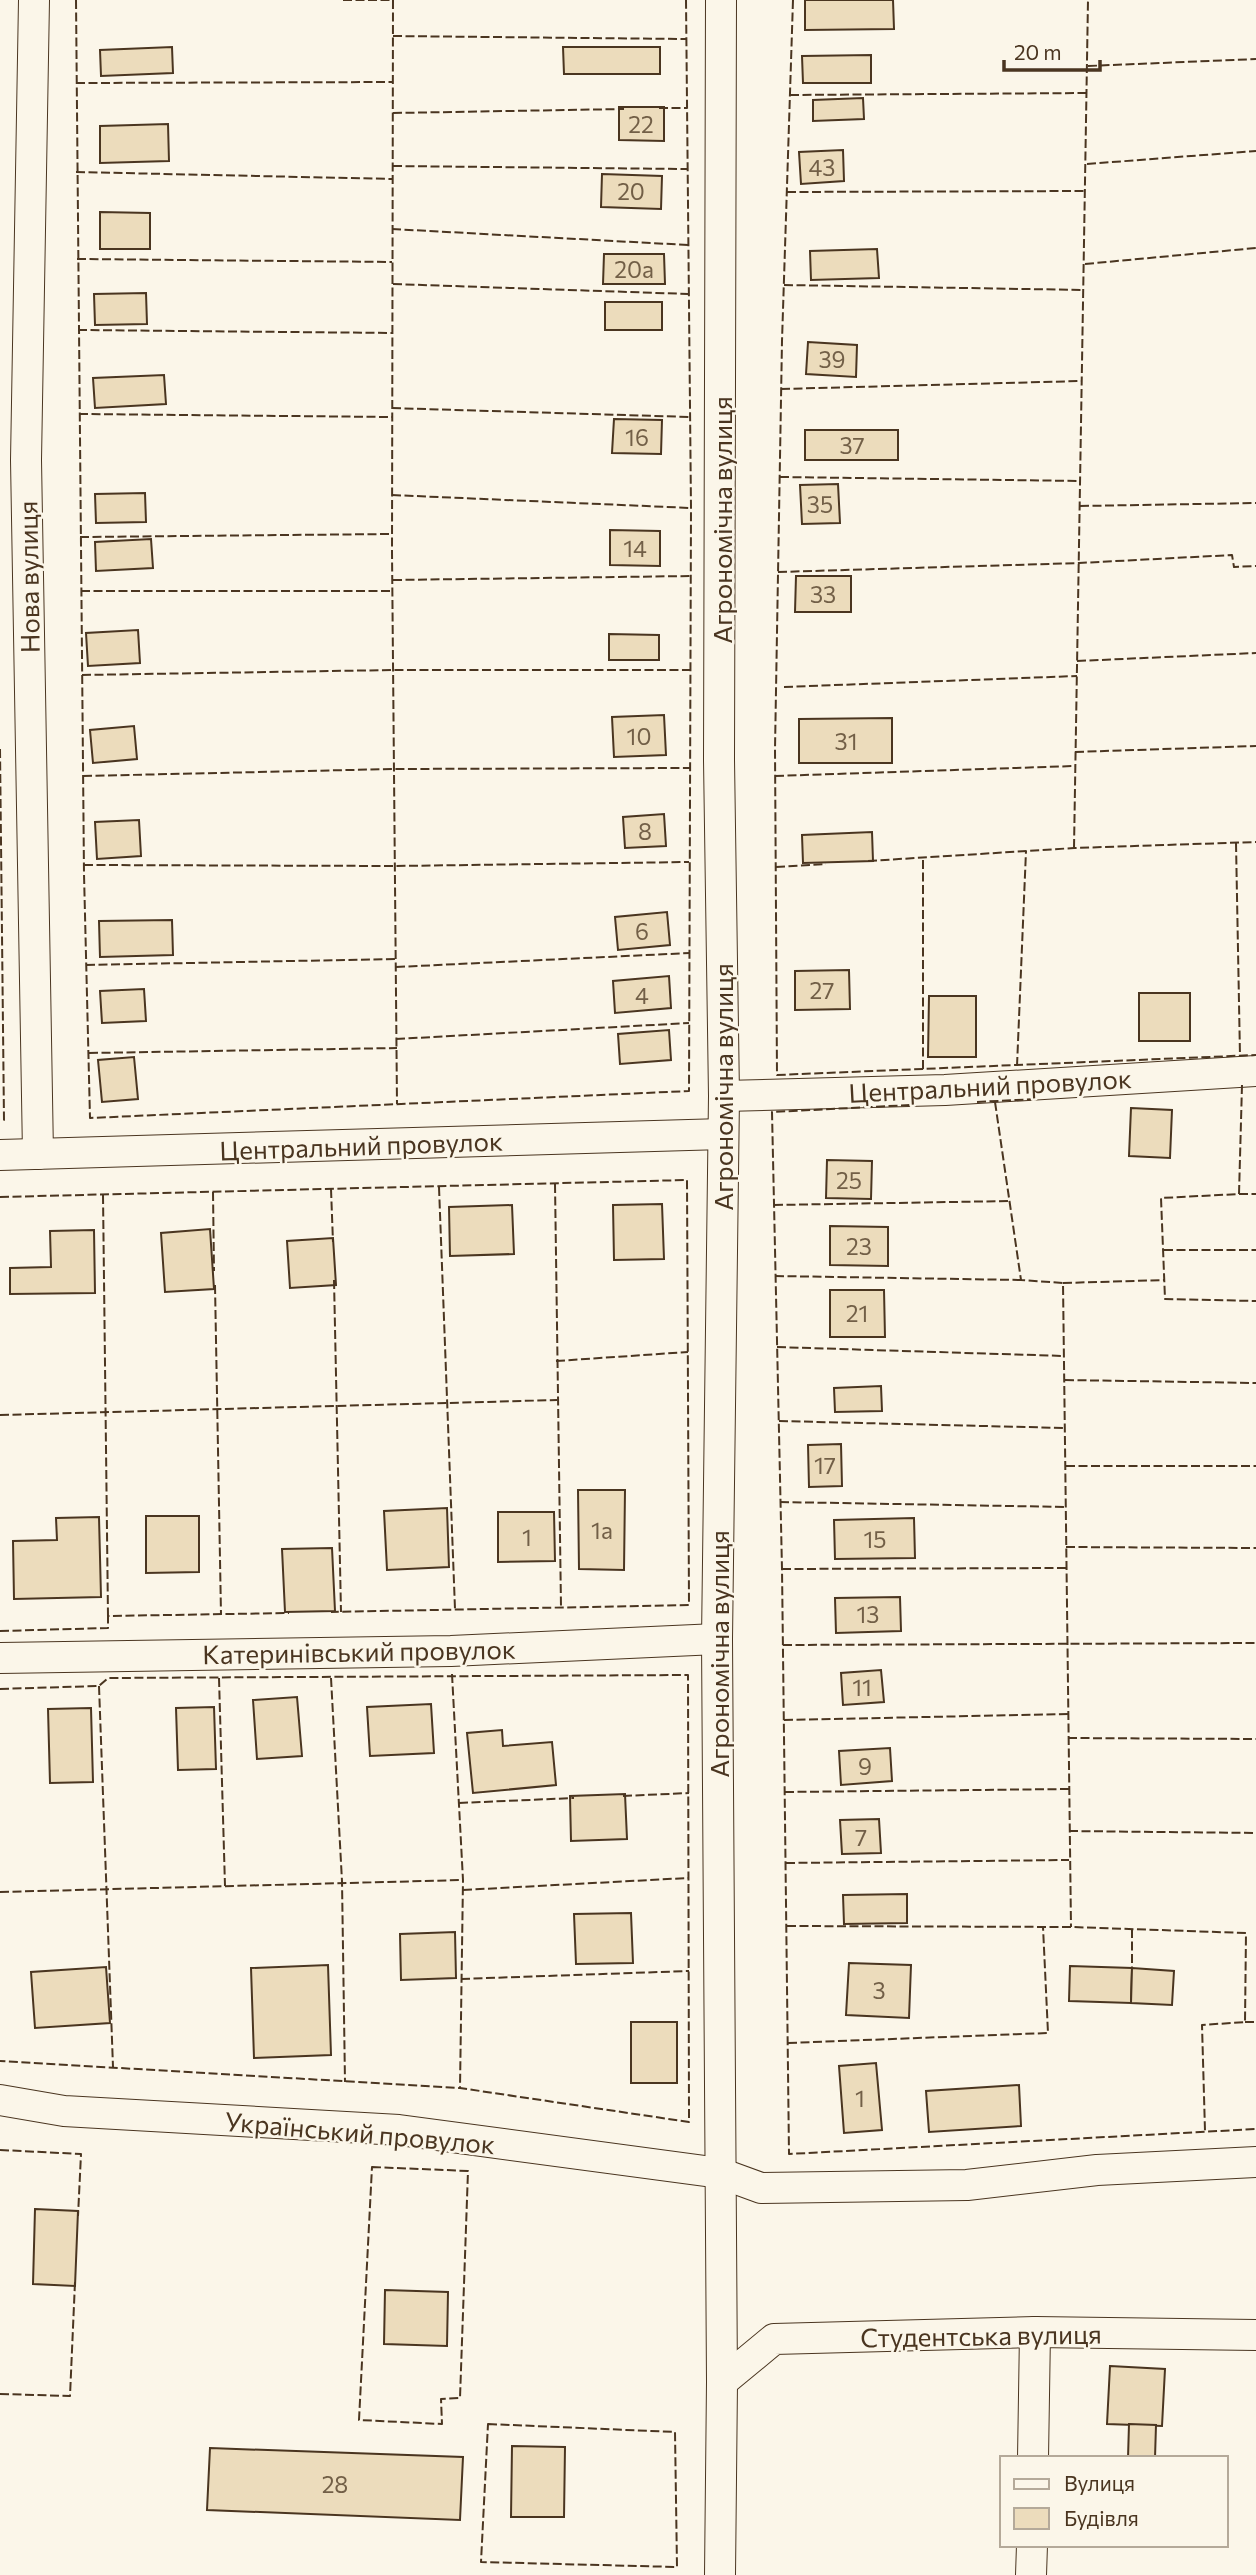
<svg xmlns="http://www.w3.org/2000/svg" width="1256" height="2575" viewBox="0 0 1256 2575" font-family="Commissioner,sans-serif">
<rect width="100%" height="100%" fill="#fbf6e9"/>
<g fill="#ecdcbc" stroke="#4a3520" stroke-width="2">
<polygon points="805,0 893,0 894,29 805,30"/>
<polygon points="172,47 173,73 101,76 100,50"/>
<polygon points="563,47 660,47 660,74 564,74"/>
<polygon points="871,55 871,83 803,83 802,56"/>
<polygon points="863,98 864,119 813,121 813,100"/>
<polygon points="619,107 664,107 664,141 619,140"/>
<polygon points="168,124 169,161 100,163 100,126"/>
<polygon points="843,150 844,181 801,184 799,152"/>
<polygon points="602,174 662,176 661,209 601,207"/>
<polygon points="100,212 150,213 150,249 100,249"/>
<polygon points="877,249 879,278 811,280 810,251"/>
<polygon points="604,254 664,254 665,284 603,284"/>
<polygon points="146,293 147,324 95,325 94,294"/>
<rect x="605" y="302" width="57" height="28"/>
<polygon points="808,342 857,345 856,377 806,374"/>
<polygon points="164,375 166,404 95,408 93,378"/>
<polygon points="614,419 662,420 661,454 612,453"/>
<rect x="805" y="430" width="93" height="30"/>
<polygon points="838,484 840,523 802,524 800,485"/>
<polygon points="145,493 146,522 96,523 95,494"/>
<polygon points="610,530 660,531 660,566 610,565"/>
<polygon points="151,539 153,568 96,571 95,542"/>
<polygon points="796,576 851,576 851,612 795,612"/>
<polygon points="138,630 140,663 88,666 86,633"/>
<polygon points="609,634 659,635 659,660 609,660"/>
<polygon points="664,715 666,755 614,757 612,717"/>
<polygon points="892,718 892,763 799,763 799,719"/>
<polygon points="134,726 137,759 93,763 90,730"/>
<polygon points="664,814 666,846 625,848 623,817"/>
<polygon points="139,820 141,856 97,859 95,822"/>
<polygon points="872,832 873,861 803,863 802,835"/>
<polygon points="667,912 670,945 618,950 615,917"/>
<polygon points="172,920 173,955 100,957 99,921"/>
<polygon points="849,970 850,1009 795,1010 795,971"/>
<polygon points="669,976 671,1008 615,1013 613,981"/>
<polygon points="144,989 146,1021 102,1023 100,991"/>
<rect x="1139" y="993" width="51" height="48"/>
<polygon points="929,996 976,996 976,1057 928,1057"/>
<polygon points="669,1030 671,1060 620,1064 618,1034"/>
<polygon points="134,1057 138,1099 102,1102 98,1060"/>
<polygon points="1131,1108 1172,1110 1170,1158 1129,1156"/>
<polygon points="827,1160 872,1161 871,1199 826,1198"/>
<polygon points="662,1204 664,1259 614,1260 613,1205"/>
<polygon points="512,1205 514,1254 450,1256 449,1207"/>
<polygon points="830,1226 888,1227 888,1266 830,1265"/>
<polygon points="210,1229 214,1289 165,1292 161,1233"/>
<polygon points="94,1230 95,1293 10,1294 10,1268 51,1267 50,1231"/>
<polygon points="333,1238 336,1285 290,1288 287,1241"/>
<polygon points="830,1290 884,1290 885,1337 830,1337"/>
<polygon points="881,1386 882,1411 835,1412 834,1388"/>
<polygon points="841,1444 842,1486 809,1487 808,1445"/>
<polygon points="578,1490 625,1490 624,1570 579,1569"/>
<polygon points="447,1508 449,1567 387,1570 384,1511"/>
<polygon points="498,1512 554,1512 555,1561 498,1562"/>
<polygon points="146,1516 199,1516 199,1572 146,1573"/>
<polygon points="99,1517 101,1597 14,1599 13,1541 57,1540 56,1518"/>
<polygon points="914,1518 915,1558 835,1559 834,1520"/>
<polygon points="332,1548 335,1611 285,1612 282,1549"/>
<polygon points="900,1597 901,1631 836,1633 835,1598"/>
<polygon points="881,1670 884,1702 843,1705 841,1673"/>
<polygon points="297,1697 302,1756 257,1759 253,1700"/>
<polygon points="431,1704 434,1753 370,1756 367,1707"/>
<polygon points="214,1707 216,1769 178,1770 176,1708"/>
<polygon points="91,1708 93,1782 50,1783 48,1709"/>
<polygon points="502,1730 503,1746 552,1742 556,1785 473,1793 467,1733"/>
<polygon points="890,1748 892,1781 841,1785 839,1751"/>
<polygon points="625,1794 627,1839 571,1841 570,1796"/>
<polygon points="879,1819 881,1853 842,1854 840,1820"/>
<polygon points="907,1894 907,1923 844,1924 843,1895"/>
<polygon points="631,1913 633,1963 576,1964 574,1914"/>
<polygon points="455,1932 456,1978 401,1980 400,1934"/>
<polygon points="849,1963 911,1965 909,2018 846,2015"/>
<polygon points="328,1965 331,2055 254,2058 251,1968"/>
<polygon points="1070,1966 1132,1968 1131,2003 1069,2001"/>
<polygon points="106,1967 110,2023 35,2028 31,1972"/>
<polygon points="1132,1968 1174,1971 1172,2005 1131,2003"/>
<rect x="631" y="2022" width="46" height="61"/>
<polygon points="876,2063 882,2130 844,2133 839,2066"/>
<polygon points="1019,2085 1021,2126 929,2132 926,2091"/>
<polygon points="35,2209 78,2211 75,2286 33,2284"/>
<polygon points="385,2290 448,2292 447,2346 384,2344"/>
<polygon points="1110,2366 1165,2369 1162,2426 1107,2424"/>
<polygon points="1129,2424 1156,2425 1155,2458 1128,2458"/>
<polygon points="512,2446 565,2447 564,2517 511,2517"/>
<polygon points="210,2448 463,2457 460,2520 207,2510"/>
</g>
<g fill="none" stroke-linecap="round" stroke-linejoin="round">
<g stroke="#4a3520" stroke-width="32">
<g id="minor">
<polyline points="34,0 26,460 38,1154"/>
<polyline points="724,1096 945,1090 1256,1071"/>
<polyline points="0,1155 723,1134"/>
<polyline points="0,1658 451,1651 717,1639"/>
<polyline points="0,2100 64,2111 399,2130 720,2173 761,2188 967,2185 1097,2170 1256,2162"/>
<polyline points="722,2382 774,2339 1035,2332 1256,2335"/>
<polyline points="1033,2458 1035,2332"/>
<polyline points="720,2575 722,2382 717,1639 724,1096 719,760 721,0"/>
<polyline points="1031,2575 1032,2545"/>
</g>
</g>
<use href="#minor" stroke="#fbf6e9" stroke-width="30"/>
<g stroke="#4a3520" stroke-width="2" stroke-dasharray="9 3.5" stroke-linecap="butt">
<polyline points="76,0 84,874 90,1118 689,1091 691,508 686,0"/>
<polyline points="343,0 393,0"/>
<polyline points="393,0 392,552 397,1104"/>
<polyline points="793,0 782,341 775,749 777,1075 1256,1055"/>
<polyline points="393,36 686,39"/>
<polyline points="1088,66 1256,59"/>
<polyline points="76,83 393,82"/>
<polyline points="790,95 1088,93"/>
<polyline points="659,108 687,108"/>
<polyline points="393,113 624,109"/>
<polyline points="1087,164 1256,151"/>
<polyline points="393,166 687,169"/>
<polyline points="76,172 393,179"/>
<polyline points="787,192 1086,191"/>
<polyline points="392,229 688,245"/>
<polyline points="77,259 392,262"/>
<polyline points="1085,264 1256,248"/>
<polyline points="393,284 688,294"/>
<polyline points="784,285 1084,290"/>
<polyline points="78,330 393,333"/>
<polyline points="781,389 1082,381"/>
<polyline points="392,408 689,417"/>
<polyline points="79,414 392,417"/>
<polyline points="780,477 1080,481"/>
<polyline points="392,495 691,508"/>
<polyline points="1080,506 1256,503"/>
<polyline points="80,537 392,534"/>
<polyline points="778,572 1079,563 1232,555 1234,567 1256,566"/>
<polyline points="393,580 690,576"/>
<polyline points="81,591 393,591"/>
<polyline points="1077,661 1256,653"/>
<polyline points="82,675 393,670 690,670"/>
<polyline points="784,687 1077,676"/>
<polyline points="0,749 4,1120 0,1120"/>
<polyline points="1075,752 1256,746"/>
<polyline points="83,776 394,769 690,768"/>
<polyline points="775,776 1075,766"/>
<polyline points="1236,843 1240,1056"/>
<polyline points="1074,848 1088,0"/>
<polyline points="868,861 1074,848 1256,842"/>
<polyline points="84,865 395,866 689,862"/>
<polyline points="776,867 826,864"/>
<polyline points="86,965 395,959"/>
<polyline points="396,967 690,953"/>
<polyline points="396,1039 689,1023"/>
<polyline points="89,1053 397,1048"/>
<polyline points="1017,1066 1026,851"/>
<polyline points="923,1069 923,857"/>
<polyline points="1242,1085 1239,1194 1161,1198 1165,1299 1256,1301"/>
<polyline points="977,1102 1036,1099"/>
<polyline points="995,1102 1021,1280 1063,1283 1071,1927"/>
<polyline points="910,1105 772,1112 782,1569 789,2154 1256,2129"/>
<polyline points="555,1184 561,1607"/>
<polyline points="439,1187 455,1609"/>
<polyline points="331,1189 333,1242"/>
<polyline points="213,1192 214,1271"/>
<polyline points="1239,1194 1256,1194"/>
<polyline points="103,1195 108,1616"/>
<polyline points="0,1197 687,1180 689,1605 331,1612"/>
<polyline points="774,1205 1010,1201"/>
<polyline points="1164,1250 1256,1250"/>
<polyline points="775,1276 1021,1280"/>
<polyline points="334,1280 341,1612"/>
<polyline points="1063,1283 1165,1280"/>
<polyline points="215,1285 221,1614"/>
<polyline points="777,1347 1064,1356"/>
<polyline points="556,1361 688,1352"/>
<polyline points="1065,1380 1256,1383"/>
<polyline points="0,1415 557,1400"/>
<polyline points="779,1421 1065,1428"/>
<polyline points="1066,1466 1256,1466"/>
<polyline points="780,1502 1066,1507"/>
<polyline points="1066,1547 1256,1548"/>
<polyline points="782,1569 1067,1568"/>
<polyline points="0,1631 108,1628 108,1616 289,1613"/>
<polyline points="783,1645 1256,1643"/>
<polyline points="452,1674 463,1880 460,2088"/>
<polyline points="219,1678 225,1886"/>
<polyline points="331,1678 342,1881 345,2082"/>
<polyline points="99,1686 113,2067"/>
<polyline points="0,1689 99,1686 108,1678 688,1675 689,2122 460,2088 0,2061"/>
<polyline points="784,1720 1068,1714"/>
<polyline points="1068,1738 1256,1739"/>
<polyline points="785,1792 1069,1789"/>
<polyline points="623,1796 689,1793"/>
<polyline points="459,1803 574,1798"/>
<polyline points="1069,1831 1256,1833"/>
<polyline points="786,1863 1069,1860"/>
<polyline points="463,1890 688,1878"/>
<polyline points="0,1892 463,1880"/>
<polyline points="787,1926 1071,1927 1246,1933 1245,2022 1202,2025 1205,2131"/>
<polyline points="1132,1929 1132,1968"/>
<polyline points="461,1979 689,1971"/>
<polyline points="1245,2022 1256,2022"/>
<polyline points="788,2043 1048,2033 1043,1927"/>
<polyline points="0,2150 81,2154 78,2216"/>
<polygon points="372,2167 468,2171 460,2398 441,2399 442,2424 359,2420"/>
<polyline points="0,2394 70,2396 75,2282"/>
<polygon points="488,2424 675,2432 677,2567 481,2562"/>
</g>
</g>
<g text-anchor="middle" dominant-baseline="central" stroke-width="5" stroke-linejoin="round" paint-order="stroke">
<g font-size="23" fill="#725f47">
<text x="641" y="124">22</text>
<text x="822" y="167">43</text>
<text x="631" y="191">20</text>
<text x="634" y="269">20а</text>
<text x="832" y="359">39</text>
<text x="637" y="437">16</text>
<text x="852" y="445">37</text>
<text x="820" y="504">35</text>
<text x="635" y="548">14</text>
<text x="823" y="594">33</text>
<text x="639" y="736">10</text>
<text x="846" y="741">31</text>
<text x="645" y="831">8</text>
<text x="642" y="931">6</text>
<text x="822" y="990">27</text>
<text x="642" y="995">4</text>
<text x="849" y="1180">25</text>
<text x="859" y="1246">23</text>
<text x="857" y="1313">21</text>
<text x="825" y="1465">17</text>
<text x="602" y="1530">1а</text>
<text x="527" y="1537">1</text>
<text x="875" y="1539">15</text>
<text x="868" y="1614">13</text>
<text x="862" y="1687">11</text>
<text x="865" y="1766">9</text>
<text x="861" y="1837">7</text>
<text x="879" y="1990">3</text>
<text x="860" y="2098">1</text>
<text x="335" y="2484">28</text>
</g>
<g font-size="26" fill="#4a3520" stroke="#fbf6e9">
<text transform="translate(721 520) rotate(-90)">Агрономічна вулиця</text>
<text transform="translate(28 577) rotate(-91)">Нова вулиця</text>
<text transform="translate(990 1085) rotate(-3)">Центральний провулок</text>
<text transform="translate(722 1087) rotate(-90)">Агрономічна вулиця</text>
<text transform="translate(361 1145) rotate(-2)">Центральний провулок</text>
<text transform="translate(359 1651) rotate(-1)">Катеринівський провулок</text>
<text transform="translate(718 1654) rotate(-90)">Агрономічна вулиця</text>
<text transform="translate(360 2132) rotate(5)">Український провулок</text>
<text transform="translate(981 2335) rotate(-1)">Студентська вулиця</text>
</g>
</g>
<rect x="1000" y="2456" width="228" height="91" fill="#fbf6e9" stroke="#b4a999" stroke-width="2"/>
<rect x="1014" y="2479" width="35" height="10" fill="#fbf6e9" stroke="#b4a999" stroke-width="2"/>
<text x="1064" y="2491" font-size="21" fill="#4a3520">Вулиця</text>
<rect x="1014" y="2508" width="35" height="21" fill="#ecdcbc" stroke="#b4a999" stroke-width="2"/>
<text x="1064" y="2526" font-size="21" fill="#4a3520">Будівля</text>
<path d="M1004 60v10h96v-10" fill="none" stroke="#4a3520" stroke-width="3.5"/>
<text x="1014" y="60" font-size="21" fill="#4a3520" stroke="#fbf6e9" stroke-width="5" paint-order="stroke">20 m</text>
</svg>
